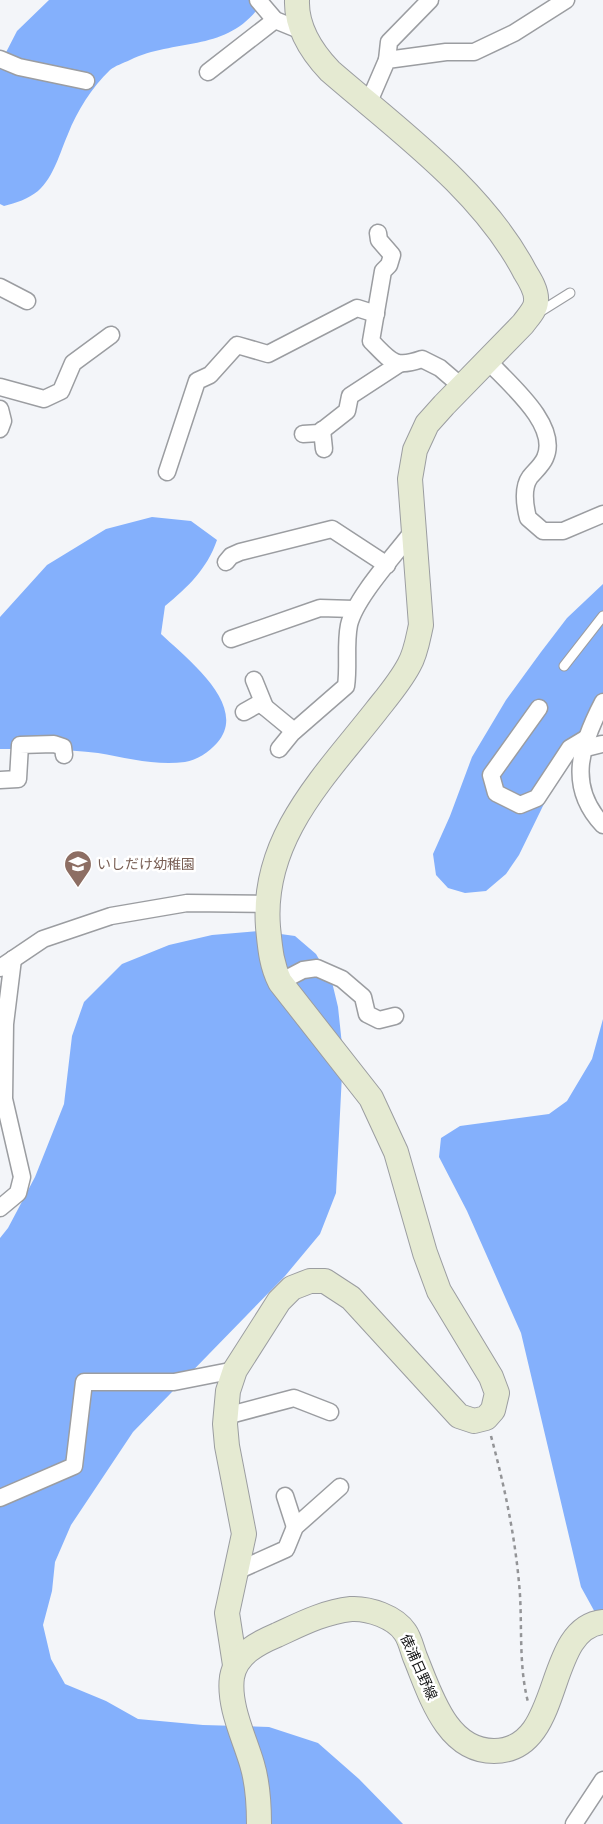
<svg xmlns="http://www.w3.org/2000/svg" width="603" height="1824" viewBox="0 0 603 1824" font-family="Arial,'Noto Sans JP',sans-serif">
<rect width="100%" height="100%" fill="#f3f5f9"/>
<g fill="#84b0fc">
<path d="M49 0H264C230 54 179 37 130 60 123 63 115 66 110 70 92 87 77 111 68 134 60 152 54 177 38 191 28 199 16 203 4 206L0 204V64L17 31Z"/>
<path d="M152 517 191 521 217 540C207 569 188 587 165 606L161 634C186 658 250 706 217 743 209 752 197 760 185 762 156 766 127 758 98 753 66 749 33 749 0 749V617L47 565 106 529Z"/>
<polygon points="603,584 603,712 563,765 519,855 506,874 486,891 465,893 448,888 436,875 433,854 450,816 472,757 506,700 541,652 567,618"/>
<polygon points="259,931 295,936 316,954 332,982 338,1007 343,1054 336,1193 320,1234 285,1276 133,1432 71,1525 55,1562 52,1591 43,1625 51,1659 65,1684 106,1701 138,1719 203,1725 269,1727 318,1743 359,1779 403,1824 0,1824 0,1238 8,1228 35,1177 64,1104 72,1036 84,1002 122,964 169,945 212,935"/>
<polygon points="603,1019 603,1616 597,1616 581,1587 521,1333 467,1211 439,1157 441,1138 460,1126 549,1114 567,1101 592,1059"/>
</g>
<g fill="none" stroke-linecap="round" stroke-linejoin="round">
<g stroke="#9b9da1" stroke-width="11">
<g id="lane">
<polyline points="538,313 570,293"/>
<polyline points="564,666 603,616"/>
</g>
</g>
<g stroke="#9b9da1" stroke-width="19">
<g id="street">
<polyline points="258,0 275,20 302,31"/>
<polyline points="0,59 19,67 86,81"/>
<polyline points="387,60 389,42 430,0"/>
<polyline points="208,72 275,20"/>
<polyline points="368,104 387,60 446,52 474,52 514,33 566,0"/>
<path d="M378 233 379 240 392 255 389 265 383 271 371 341C391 361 394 369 422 359L440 368 461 386"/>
<polyline points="0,287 27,301"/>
<path d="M487 360C508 383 560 425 545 458 542 465 535 471 530 477 522 488 525 506 528 518L543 531H563L603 514"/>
<polyline points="0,387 44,399 61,391 73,363 111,335"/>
<polyline points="0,409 3,421 0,429"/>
<polyline points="322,430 324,449"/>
<polyline points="303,434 319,433 347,411 350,396 399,364"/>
<polyline points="167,472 197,381 210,375 237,345 268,354 357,308 376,314"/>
<polyline points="226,562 231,556 240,552 332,529 387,565"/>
<polyline points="231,639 320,608 354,609"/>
<polyline points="254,680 265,707"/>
<path d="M603 702C581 744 566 786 603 825"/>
<polyline points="539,708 491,775 496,793 520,805 537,798 570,748 585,739"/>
<polyline points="244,712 260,703 294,731"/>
<path d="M279 749 292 733 346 686C349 666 345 645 349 625 355 598 395 555 413 531"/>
<polyline points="582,749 602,744"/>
<polyline points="0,780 18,779 20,745 54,744 63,747 64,755"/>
<polyline points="0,968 43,939 111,916 187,903 266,904"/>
<polyline points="280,982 303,970 317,968 342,979 363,997 367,1014 379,1020 395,1016"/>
<polyline points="0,1208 18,1193 22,1177 4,1099 5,1024 13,959"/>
<polyline points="226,1416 294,1398 330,1412"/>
<polyline points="285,1496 295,1527"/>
<polyline points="0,1498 74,1466 84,1382 174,1382 235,1370"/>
<polyline points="237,1571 286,1549 295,1527 340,1487"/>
<polyline points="574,1824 603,1780"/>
</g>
</g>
<g stroke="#9b9da1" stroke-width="26">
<g id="secondary">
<path d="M235 1665 227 1613 244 1534 227 1446 225 1424 228 1391 235 1370 279 1301 292 1288 310 1281H325L351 1298 459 1416 474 1421 486 1418 493 1410 497 1393 491 1377 439 1291 425 1253 396 1152 371 1098 280 982C271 964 270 947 268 927 261 838 325 776 376 711 387 697 400 682 409 665 416 653 418 638 421 625L410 479 415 450 427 424 444 405 523 324C528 317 536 309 536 301 537 291 530 280 525 272 483 191 398 130 330 71 311 51 296 28 297 0"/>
<path d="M259 1824C259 1804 258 1784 252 1764 244 1737 228 1705 232 1677 236 1654 258 1643 277 1635 301 1624 324 1612 351 1609 369 1608 395 1617 405 1632 410 1639 412 1649 415 1657 430 1693 446 1751 494 1751 565 1751 543 1628 603 1622"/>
</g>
</g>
<path stroke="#939497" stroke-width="2.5" stroke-dasharray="4 4" stroke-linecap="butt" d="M491 1436C505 1488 516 1540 520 1595 522 1631 519 1667 528 1702"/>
<use href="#lane" stroke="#fff" stroke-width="9"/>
<use href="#street" stroke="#fff" stroke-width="16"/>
<use href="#secondary" stroke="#e5ead2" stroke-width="24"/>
</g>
<defs>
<g id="school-pin" transform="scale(1.4375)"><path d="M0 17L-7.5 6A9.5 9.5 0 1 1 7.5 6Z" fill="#8d6e63" stroke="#fff"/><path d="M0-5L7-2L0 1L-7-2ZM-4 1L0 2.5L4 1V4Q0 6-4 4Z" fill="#fff"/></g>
</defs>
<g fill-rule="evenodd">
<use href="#school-pin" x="78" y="864"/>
</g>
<g text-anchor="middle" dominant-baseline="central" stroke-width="5" stroke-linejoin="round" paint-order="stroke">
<g font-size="14" fill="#785e54" stroke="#fff" text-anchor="start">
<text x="97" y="864">いしだけ幼稚園</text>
</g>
<g font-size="14" fill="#151617" stroke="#fff">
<text transform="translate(419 1667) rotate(66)">俵浦日野線</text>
</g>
</g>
</svg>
